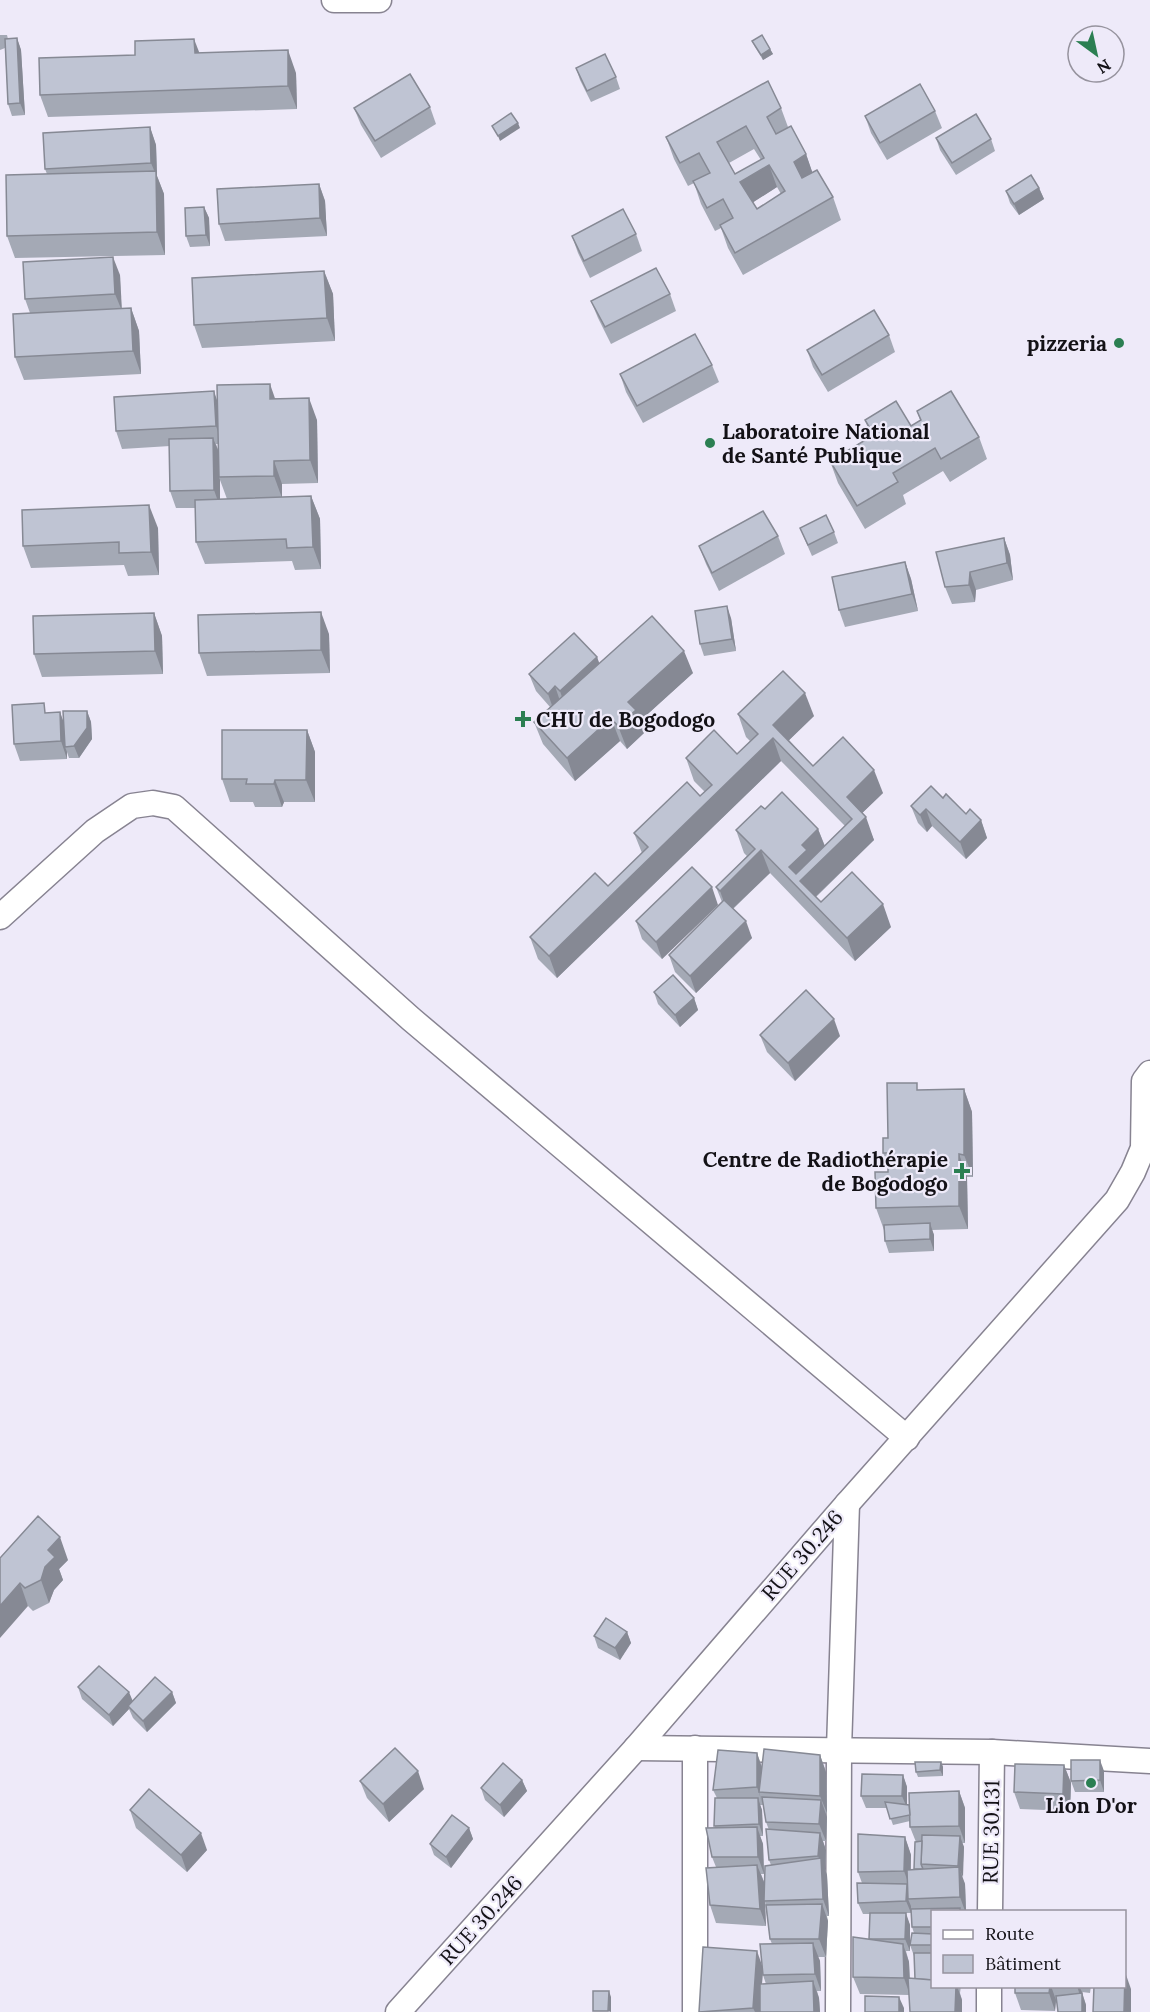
<svg xmlns="http://www.w3.org/2000/svg" width="1150" height="2012" viewBox="0 0 1150 2012" font-family="Lora,serif">
<rect width="100%" height="100%" fill="#eeeaf9"/>
<g fill="none" stroke-linecap="round" stroke-linejoin="round">
<g stroke="#878391" stroke-width="27">
<g id="minor">
<polyline points="334,0 379,0"/>
<polyline points="0,917 95,831 132,806 153,803 174,807 411,1019 907,1438"/>
<polyline points="636,1748 992,1752 1150,1761"/>
<polyline points="695,1748 695,2012"/>
<polyline points="990,1912 992,1752"/>
<polyline points="398,2012 636,1748 847,1504 1117,1200 1133,1172 1143,1148 1144,1081 1150,1073"/>
<polyline points="838,2012 839,1749 847,1504"/>
<polyline points="989,2012 989,1986"/>
</g>
</g>
<use href="#minor" stroke="#fff" stroke-width="24"/>
</g>
<g fill="#a4a9b5" fill-rule="evenodd">
<polygon points="0,35 7,35 8,39 17,38 21,50 25,115 12,116 8,104 5,48 0,50"/>
<polygon points="752,41 770,49 773,54 763,60 755,47"/>
<polygon points="199,53 296,73 297,109 48,117 40,95"/>
<polygon points="576,68 616,77 620,89 591,102 580,80"/>
<polygon points="430,107 436,124 381,158 361,125 354,108"/>
<path d="M781 108 788 127 806 154 812 172 833 197 841 220 743 275 728 248 721 228 715 231 701 204 694 183 688 186 674 159 666 137ZM754 149 761 160 735 174 729 163ZM777 187 781 194 757 209 753 202Z"/>
<polygon points="935,111 942,128 887,160 871,133 865,116"/>
<polygon points="150,127 156,145 157,176 164,194 165,255 15,258 7,236 47,174 45,169"/>
<polygon points="936,138 991,139 995,151 956,175 940,150"/>
<polygon points="319,184 325,201 327,236 225,241 219,224"/>
<polygon points="1039,188 1044,199 1019,215 1010,203 1006,191"/>
<polygon points="204,207 209,218 210,246 190,247 186,236"/>
<polygon points="636,234 642,251 590,278 578,253 572,236"/>
<polygon points="324,271 333,294 335,341 202,348 194,325"/>
<polygon points="120,275 121,308 131,308 139,331 141,374 24,380 15,357 30,313 25,299"/>
<polygon points="670,294 676,311 611,344 598,318 591,301"/>
<polygon points="889,335 895,352 828,392 813,367 807,350"/>
<polygon points="712,365 719,382 643,423 626,392 620,374"/>
<path d="M275 398 317 420 318 483 282 484V497L311 496 320 519 321 569 295 570 292 561 205 564 196 542 195 508H176L170 491V446L122 449 116 431 217 400ZM216 444H218L219 452ZM220 480 227 499H220Z"/>
<polygon points="917,411 979,437 987,459 950,482 943,471 903,495 906,504 865,529 838,483 830,461 871,436 865,420 911,426 920,420"/>
<polygon points="158,528 159,575 128,576 124,565 31,568 23,546"/>
<polygon points="800,528 834,532 838,543 812,556 805,540"/>
<polygon points="778,536 785,554 719,591 706,564 699,546"/>
<polygon points="1004,538 1010,555 1013,580 976,590 975,602 952,604 945,587"/>
<polygon points="905,562 911,579 918,611 845,627 839,610"/>
<polygon points="154,613 162,636 163,674 42,677 34,654"/>
<polygon points="731,618 736,651 704,656 700,644"/>
<polygon points="329,634 330,673 207,676 199,653"/>
<polygon points="597,657 599,663 693,673 640,721 644,733 627,749 620,741 575,781 543,744 534,722 550,707 536,691 529,674"/>
<polygon points="87,711 91,722 92,739 79,758 69,758 67,752 67,759 20,761 14,744 48,713 60,712 64,724"/>
<polygon points="738,714 814,716 789,740 813,766 883,793 862,813 874,840 816,897 821,902 891,927 855,961 770,873 733,909 752,938 696,993 675,972 669,955 722,902 716,887 747,856 744,853 736,830 765,809 818,829 825,846 845,826 781,761 557,978 538,959 530,937 608,886 642,853 634,833 700,796 705,792 694,781 686,758 737,754 750,741 746,737"/>
<polygon points="307,730 315,752 315,802 284,802 282,807 255,807 253,802 230,802 222,779"/>
<polygon points="943,798 966,814 981,820 987,838 966,859 932,826 927,832 918,823 911,806"/>
<polygon points="718,905 662,959 642,939 636,921"/>
<polygon points="654,992 694,998 698,1010 680,1027 658,1004"/>
<polygon points="760,1035 840,1036 795,1081 767,1052"/>
<polygon points="964,1089 972,1112 973,1177 967,1177 968,1229 932,1230 934,1235 934,1251 889,1253 885,1241 884,1230 876,1208 888,1172 888,1165 883,1153 888,1138 920,1090"/>
<polygon points="0,1558 68,1560 59,1569 63,1580 54,1590 49,1603 33,1611 28,1606"/>
<polygon points="627,1632 631,1643 620,1660 598,1648 594,1636"/>
<polygon points="78,1687 133,1702 172,1692 176,1703 147,1732 133,1718 129,1709 113,1726 82,1699"/>
<path d="M757 1753 762 1767 820 1755 826 1772 827 1813H825L827 1817 826 1841H823L826 1850 825 1869 827 1875 829 1916H827L828 1921 826 1957H818L820 1961 821 1991H817L819 1998 820 2012H699L762 1966 772 1944 770 1939 765 1901 766 1926 716 1923 710 1905 716 1867 712 1857 717 1798 713 1790ZM760 1805H763L766 1822 769 1830V1860L771 1865 764 1898V1882L761 1874H764L763 1844 760 1836H763L762 1810ZM763 1972V1975L766 1984H762Z"/>
<polygon points="941,1762 943,1767 943,1776 918,1777 916,1772"/>
<polygon points="1064,1765 1071,1783 1070,1811 1020,1809 1014,1792"/>
<polygon points="1104,1771 1104,1792 1075,1792 1071,1781"/>
<path d="M903 1775 907 1787V1804L909 1805 959 1791 965 1808V1843H962L964 1847 962 1877 965 1884 966 1911H933V1986H961L960 1993 962 2000V2012H910L909 1995 860 1994 853 1977 869 1939 870 1914H863L858 1903 862 1883 858 1872 905 1837 911 1855V1870L914 1869 916 1842 910 1827V1821L893 1825 887 1808H866L861 1796ZM905 1913H911L912 1927 914 1933 910 1945 914 1956 915 1979 910 1978 909 1962 906 1951H910V1925Z"/>
<polygon points="522,1780 527,1791 504,1817 485,1800 481,1788"/>
<polygon points="360,1781 424,1789 389,1822 367,1798"/>
<polygon points="130,1810 207,1850 187,1872 136,1828"/>
<polygon points="469,1828 473,1839 451,1868 434,1855 430,1844"/>
<polygon points="1015,1986 1091,1986 1090,1993 1082,1992 1086,2005 1056,2000 1055,2011 1021,2010 1015,1993"/>
</g>
<g fill="#868994">
<polygon points="17,38 21,50 25,115 20,103"/>
<polygon points="194,39 203,62 195,53"/>
<polygon points="770,49 773,54 763,60 761,55"/>
<polygon points="288,50 296,73 297,109 288,86"/>
<polygon points="518,123 520,128 500,141 498,136"/>
<polygon points="150,127 156,145 157,176 164,194 165,255 157,232 156,175 151,163"/>
<polygon points="806,154 814,177 802,185 794,162"/>
<polygon points="769,165 777,187 749,205 740,182"/>
<polygon points="319,184 325,201 327,236 320,218"/>
<polygon points="1039,188 1044,199 1019,215 1014,204"/>
<polygon points="204,207 209,218 210,246 206,235"/>
<polygon points="113,257 120,275 122,311 115,294"/>
<polygon points="324,271 333,294 335,341 327,318"/>
<polygon points="131,308 139,331 141,374 133,351"/>
<polygon points="270,384 278,407 270,399"/>
<polygon points="214,391 220,409 222,443 216,426"/>
<polygon points="309,398 317,420 318,483 310,460"/>
<polygon points="213,438 220,455 219,477 220,480 220,507 214,490"/>
<polygon points="274,461 282,484 282,498 274,476"/>
<polygon points="311,496 320,519 321,569 313,547"/>
<polygon points="149,505 158,528 159,575 151,552"/>
<polygon points="1004,538 1010,555 1013,580 1007,563"/>
<polygon points="905,562 911,579 918,611 912,594"/>
<polygon points="970,572 976,590 975,602 969,585"/>
<polygon points="727,606 731,618 736,651 732,639"/>
<polygon points="321,612 329,634 330,673 321,650"/>
<polygon points="154,613 162,636 163,674 155,651"/>
<polygon points="684,651 693,673 640,721 644,733 627,749 618,726 628,702"/>
<polygon points="597,657 603,674 566,709 560,691"/>
<polygon points="555,686 561,704 554,711 548,694"/>
<polygon points="805,693 814,716 782,747 773,725"/>
<polygon points="87,711 91,722 92,739 79,758 74,746"/>
<polygon points="60,712 66,729 65,747 67,752 67,759 61,741"/>
<polygon points="611,718 620,741 575,781 567,758"/>
<polygon points="307,730 315,752 315,802 306,780"/>
<polygon points="773,738 781,761 557,978 549,956"/>
<polygon points="874,770 883,793 855,820 847,797"/>
<polygon points="275,780 284,802 282,807 274,784"/>
<polygon points="926,809 932,826 927,832 920,815"/>
<polygon points="866,817 874,840 811,901 789,867 802,845 818,829 827,852"/>
<polygon points="981,820 987,838 966,859 960,842"/>
<polygon points="761,850 770,873 728,913 720,891"/>
<polygon points="712,887 718,905 662,959 656,942"/>
<polygon points="883,904 891,927 855,961 847,938"/>
<polygon points="746,921 752,938 696,993 690,976"/>
<polygon points="694,998 698,1010 680,1027 675,1015"/>
<polygon points="834,1019 840,1036 795,1081 788,1063"/>
<polygon points="964,1089 972,1112 973,1177 964,1155"/>
<polygon points="959,1154 967,1177 968,1229 959,1206"/>
<polygon points="930,1223 934,1235 934,1251 930,1239"/>
<polygon points="60,1537 68,1560 59,1569 63,1580 54,1590 49,1603 41,1580 48,1550"/>
<polygon points="20,1583 28,1606 0,1638 0,1606"/>
<polygon points="627,1632 631,1643 620,1660 615,1648"/>
<polygon points="129,1692 134,1704 128,1706 129,1709 113,1726 109,1715"/>
<polygon points="172,1692 176,1703 147,1732 143,1721"/>
<polygon points="757,1753 763,1771 759,1792 763,1805 757,1787"/>
<polygon points="820,1755 826,1772 827,1813 820,1796"/>
<polygon points="1100,1760 1104,1771 1104,1792 1100,1780"/>
<polygon points="941,1762 943,1767 943,1776 940,1770"/>
<polygon points="1064,1765 1071,1783 1070,1811 1063,1794"/>
<polygon points="418,1771 424,1789 389,1822 383,1804"/>
<polygon points="903,1775 907,1787 907,1808 902,1796"/>
<polygon points="522,1780 527,1791 504,1817 500,1805"/>
<polygon points="959,1791 965,1808 965,1843 959,1826"/>
<polygon points="758,1798 762,1810 763,1836 759,1824"/>
<polygon points="821,1800 827,1817 826,1841 819,1824"/>
<polygon points="757,1827 763,1844 764,1874 758,1857"/>
<polygon points="469,1828 473,1839 451,1868 446,1857"/>
<polygon points="201,1833 207,1850 187,1872 181,1855"/>
<polygon points="820,1833 826,1850 825,1869 827,1875 829,1916 823,1899 821,1863 818,1856"/>
<polygon points="960,1836 964,1847 963,1877 958,1866"/>
<polygon points="905,1837 911,1855 910,1888 904,1871"/>
<polygon points="757,1865 764,1882 766,1926 760,1909"/>
<polygon points="959,1867 965,1884 966,1911 965,1911 960,1897"/>
<polygon points="907,1884 908,1899 911,1906 911,1913 906,1901"/>
<polygon points="822,1904 828,1921 826,1957 819,1939"/>
<polygon points="906,1913 910,1925 910,1951 905,1939"/>
<polygon points="813,1943 820,1961 821,1991 815,1974"/>
<polygon points="903,1944 909,1962 910,1995 904,1978"/>
<polygon points="757,1951 763,1968 760,2012 755,2012 753,2008"/>
<polygon points="1125,1972 1131,1989 1131,2012 1124,2012"/>
<polygon points="813,1981 819,1998 820,2012 814,2012"/>
<polygon points="956,1986 957,1986 962,2000 962,2012 955,2012"/>
<polygon points="1050,1986 1051,1986 1056,2000 1055,2011 1049,1993"/>
<polygon points="1077,1986 1079,1986 1082,1992 1081,1999"/>
<polygon points="609,1991 611,1997 611,2012 608,2011"/>
<polygon points="1082,1993 1086,2005 1086,2012 1082,2012"/>
<polygon points="899,1997 904,2008 904,2012 899,2012"/>
</g>
<g fill="#bfc4d3" stroke="#868994" stroke-width="1.5" fill-rule="evenodd">
<polygon points="762,35 770,49 761,55 752,41"/>
<polygon points="17,38 20,103 8,104 5,39"/>
<polygon points="194,39 195,53 288,50 288,86 40,95 39,58 135,55 135,41"/>
<polygon points="605,54 616,77 587,91 576,68"/>
<polygon points="410,74 430,107 375,141 354,108"/>
<path d="M768 81 781 108 767 117 776 134 791 126 806 154 794 162 802 178 817 170 833 197 735 253 720 225 733 218 723 199 707 208 693 181 710 173 699 153 680 163 666 137ZM746 126 764 158 735 174 717 142ZM769 165 785 191 757 209 740 182Z"/>
<polygon points="920,84 935,111 880,143 865,116"/>
<polygon points="511,113 518,123 498,136 492,126"/>
<polygon points="976,114 991,139 952,163 936,138"/>
<polygon points="150,127 151,163 45,169 43,133"/>
<polygon points="156,171 157,232 7,236 6,175"/>
<polygon points="1031,175 1039,188 1014,204 1006,191"/>
<polygon points="319,184 320,218 219,224 217,189"/>
<polygon points="204,207 206,235 186,236 185,208"/>
<polygon points="623,209 636,234 584,261 572,236"/>
<polygon points="113,257 115,294 25,299 23,262"/>
<polygon points="656,268 670,294 605,327 591,301"/>
<polygon points="324,271 327,318 194,325 192,278"/>
<polygon points="131,308 133,351 15,357 13,314"/>
<polygon points="874,310 889,335 822,375 807,350"/>
<polygon points="695,334 712,365 637,406 620,374"/>
<polygon points="270,384 270,399 309,398 310,460 274,461 274,476 219,477 217,385"/>
<polygon points="214,391 216,426 116,431 114,397"/>
<polygon points="951,391 979,437 941,459 935,448 893,473 898,482 857,506 830,461 874,435 865,420 896,401 911,426 921,420 917,411"/>
<polygon points="213,438 214,490 170,491 169,439"/>
<polygon points="311,496 313,547 287,548 286,539 196,542 195,500"/>
<polygon points="149,505 151,552 119,553 119,542 23,546 22,510"/>
<polygon points="763,511 778,536 712,573 699,546"/>
<polygon points="826,515 834,532 808,545 800,528"/>
<polygon points="1004,538 1007,563 970,572 969,585 945,587 936,552"/>
<polygon points="905,562 912,594 839,610 832,577"/>
<polygon points="727,606 732,639 700,644 695,611"/>
<polygon points="321,612 321,650 199,653 198,615"/>
<polygon points="154,613 155,651 34,654 33,616"/>
<polygon points="652,616 684,651 628,702 636,710 618,726 611,718 567,758 534,722"/>
<polygon points="574,633 597,657 560,691 555,686 548,694 529,674"/>
<polygon points="783,671 805,693 773,725 813,766 843,737 874,770 847,797 866,817 800,881 821,902 852,872 883,904 847,938 761,850 720,891 716,887 755,849 736,830 761,806 765,809 782,792 818,829 802,845 807,850 789,867 796,874 852,819 773,738 549,956 530,937 595,873 608,886 648,847 634,833 687,782 700,796 712,785 686,758 714,730 737,754 758,734 738,714"/>
<polygon points="44,703 45,713 60,712 61,741 14,744 12,705"/>
<polygon points="63,711 87,711 87,728 74,746 65,747"/>
<polygon points="222,730 307,730 306,780 275,780 274,784 246,784 247,779 222,779"/>
<polygon points="931,786 943,798 946,794 966,814 970,809 981,820 960,842 926,809 920,815 911,806"/>
<polygon points="692,867 712,887 656,942 636,921"/>
<polygon points="724,900 746,921 690,976 669,955"/>
<polygon points="673,975 694,998 675,1015 654,992"/>
<polygon points="806,990 834,1019 788,1063 760,1035"/>
<polygon points="887,1083 917,1083 917,1090 964,1089 964,1155 959,1154 959,1206 876,1208 875,1172 888,1172 888,1153 883,1153 883,1138 888,1138"/>
<polygon points="930,1223 930,1239 885,1241 884,1225"/>
<polygon points="38,1516 60,1537 48,1550 55,1557 45,1567 41,1580 25,1588 20,1583 0,1606 0,1558"/>
<polygon points="606,1618 627,1632 615,1648 594,1636"/>
<polygon points="99,1666 129,1692 109,1715 78,1687"/>
<polygon points="155,1677 172,1692 143,1721 128,1706"/>
<polygon points="395,1748 418,1771 383,1804 360,1781"/>
<polygon points="764,1749 820,1755 820,1796 759,1792"/>
<polygon points="718,1750 757,1753 757,1787 713,1790"/>
<polygon points="1071,1760 1100,1760 1100,1780 1071,1781"/>
<polygon points="915,1762 941,1762 940,1770 916,1772"/>
<polygon points="503,1763 522,1780 500,1805 481,1788"/>
<polygon points="1015,1764 1064,1765 1063,1794 1014,1792"/>
<polygon points="862,1774 903,1775 902,1796 861,1796"/>
<polygon points="149,1789 201,1833 181,1855 130,1810"/>
<polygon points="959,1791 959,1826 910,1827 909,1793"/>
<polygon points="762,1797 821,1800 819,1824 766,1822"/>
<polygon points="715,1798 758,1798 759,1824 714,1826"/>
<polygon points="885,1802 909,1805 910,1815 890,1819"/>
<polygon points="452,1815 469,1828 446,1857 430,1844"/>
<polygon points="757,1827 758,1857 712,1857 706,1828"/>
<polygon points="766,1829 820,1833 818,1856 769,1860"/>
<polygon points="858,1834 905,1837 904,1871 858,1872"/>
<polygon points="922,1835 960,1836 958,1866 921,1864"/>
<polygon points="922,1841 921,1864 923,1869 914,1869 915,1842"/>
<polygon points="821,1858 823,1899 764,1901 765,1866"/>
<polygon points="757,1865 760,1909 710,1905 706,1868"/>
<polygon points="959,1867 960,1897 908,1899 907,1870"/>
<polygon points="857,1883 907,1884 906,1901 858,1903"/>
<polygon points="822,1904 819,1939 770,1939 766,1905"/>
<polygon points="960,1908 960,1911 933,1911 933,1927 912,1927 911,1909"/>
<polygon points="870,1913 906,1913 905,1939 869,1939"/>
<polygon points="912,1933 933,1934 933,1945 910,1945"/>
<polygon points="853,1937 903,1944 904,1978 853,1977"/>
<polygon points="813,1943 815,1974 763,1975 760,1944"/>
<polygon points="703,1947 757,1951 753,2008 699,2012"/>
<polygon points="914,1953 933,1953 933,1980 915,1979"/>
<polygon points="1125,1972 1124,2012 1093,2012 1094,1986 1125,1986"/>
<polygon points="908,1978 933,1980 933,1986 956,1986 955,2012 910,2012"/>
<polygon points="813,1981 814,2012 760,2012 760,1984"/>
<polygon points="1015,1986 1050,1986 1049,1993 1015,1993"/>
<polygon points="593,1991 609,1991 608,2011 593,2011"/>
<polygon points="1082,1993 1082,2012 1058,2012 1056,1996"/>
<polygon points="865,1996 899,1997 899,2012 865,2012"/>
</g>
<g fill="#2b7f52" stroke="#eeeaf9" stroke-width="2">
<circle cx="1119" cy="343" r="6"/>
<circle cx="710" cy="443" r="6"/>
<path d="M520 710h6v6h6v6h-6v6h-6v-6h-6v-6h6z"/>
<path d="M959 1162h6v6h6v6h-6v6h-6v-6h-6v-6h6z"/>
<circle cx="1091" cy="1783" r="6"/>
</g>
<g text-anchor="middle" dominant-baseline="central" stroke-width="4.5" stroke-linejoin="round" paint-order="stroke">
<g font-size="21" font-weight="bold" fill="#131116" stroke="#eeeaf9" text-anchor="end">
<text x="1107" y="343">pizzeria</text>
<text x="722" y="431" text-anchor="start">Laboratoire National<tspan x="722" dy="24">de Santé Publique</tspan></text>
<text x="536" y="719" text-anchor="start">CHU de Bogodogo</text>
<text x="948" y="1159">Centre de Radiothérapie<tspan x="948" dy="24">de Bogodogo</tspan></text>
<text x="1091" y="1805" text-anchor="middle">Lion D'or</text>
</g>
<g font-size="21" fill="#131116" stroke="#eeeaf9">
<text transform="translate(802 1555) rotate(-49)">RUE 30.246</text>
<text transform="translate(991 1832) rotate(-89)">RUE 30.131</text>
<text transform="translate(481 1920) rotate(-48)">RUE 30.246</text>
</g>
</g>
<rect x="931" y="1910" width="195" height="78" fill="#eeeaf9" stroke="#96939e" stroke-width="1.5"/>
<rect x="943" y="1930" width="30" height="9" fill="#ffffff" stroke="#96939e" stroke-width="1.5"/>
<text x="985" y="1940" font-size="18" fill="#131116">Route</text>
<rect x="943" y="1955" width="30" height="18" fill="#bfc4d3" stroke="#96939e" stroke-width="1.5"/>
<text x="985" y="1970" font-size="18" fill="#131116">Bâtiment</text>
<g transform="translate(1096 54) rotate(147)"><circle r="28" fill="#eeeaf9" stroke="#96939e" stroke-width="1.5"/>
<path d="M0-4.5L10 22L0 15L-10 22Z" fill="#2b7f52"/>
<text y="-9" font-size="16" font-weight="bold" text-anchor="middle" fill="#131116">N</text>
</g>
</svg>
